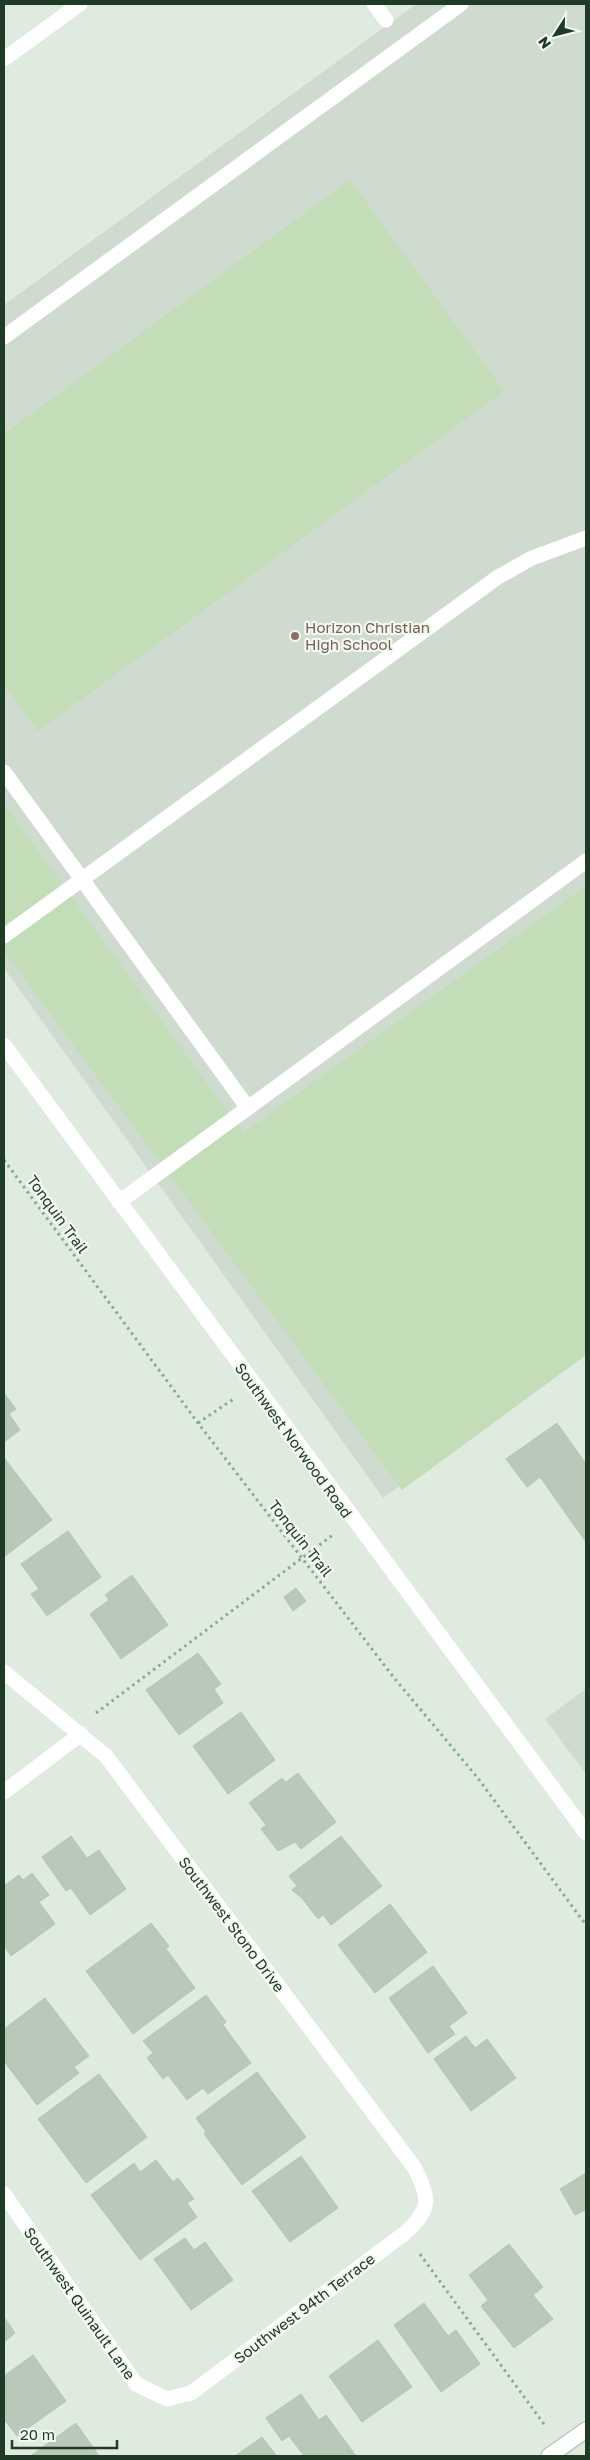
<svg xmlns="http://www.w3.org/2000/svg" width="590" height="2460" viewBox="0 0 590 2460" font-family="'Golos Text',sans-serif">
<rect width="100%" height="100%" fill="#e0ebe0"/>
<g fill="#cedbce">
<polygon points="416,4 586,4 586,1349 383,1498 4,968 4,305"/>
<polygon points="586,1689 586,1774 545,1719"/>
</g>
<g fill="#c2ddb8">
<polygon points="350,180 504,391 38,731 4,684 4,434"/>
<polygon points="4,804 243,1133 586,886 586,1355 402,1490 4,951"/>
</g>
<g fill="#b8c9b9" stroke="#b2c5b3">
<polygon points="4,1393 16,1409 9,1414 20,1430 4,1442"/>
<polygon points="557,1423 586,1464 586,1542 540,1477 527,1487 506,1459"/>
<polygon points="5,1459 52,1520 4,1557 4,1460"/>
<polygon points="68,1531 101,1577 47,1616 31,1594 39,1589 21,1564"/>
<polygon points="132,1575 168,1625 121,1659 90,1614 109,1600 105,1595"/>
<polygon points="296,1588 306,1601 293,1611 284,1597"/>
<polygon points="198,1653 221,1684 214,1689 223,1703 179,1735 146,1690"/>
<polygon points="241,1712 275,1760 228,1794 193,1746"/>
<polygon points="298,1773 336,1822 301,1849 295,1842 278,1851 261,1829 266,1825 249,1803 282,1778 286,1782"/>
<polygon points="71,1836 87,1858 99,1850 126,1889 90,1915 71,1888 66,1891 42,1857"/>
<polygon points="341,1836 382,1886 331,1925 323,1915 318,1919 302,1898 292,1890 297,1886 289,1876"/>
<polygon points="32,1873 49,1895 39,1902 55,1924 11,1956 4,1946 4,1886 19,1875 23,1880"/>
<polygon points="390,1904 427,1952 375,1993 338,1945"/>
<polygon points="151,1923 169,1946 166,1949 195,1988 133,2034 86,1971"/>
<polygon points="433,1966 467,2013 449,2026 455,2034 428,2053 389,1998"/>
<polygon points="206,1995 226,2022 223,2025 251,2063 208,2094 203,2088 187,2100 168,2075 163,2079 147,2058 153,2053 143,2041"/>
<polygon points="45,1998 89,2056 74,2067 79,2073 37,2105 4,2061 4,2029"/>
<polygon points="466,2036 475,2048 487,2039 516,2078 471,2111 434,2059"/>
<polygon points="257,2072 306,2137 242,2185 204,2134 206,2132 196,2118"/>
<polygon points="99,2074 147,2137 86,2183 38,2119"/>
<polygon points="301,2156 338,2208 290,2242 252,2191"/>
<polygon points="156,2160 173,2182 178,2178 194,2199 187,2203 197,2217 140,2260 91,2195 134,2163 140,2172"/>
<polygon points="586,2173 586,2212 585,2210 575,2215 560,2189"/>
<polygon points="185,2238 194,2250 205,2242 233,2280 191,2310 154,2259"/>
<polygon points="509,2244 543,2287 533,2295 553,2319 514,2348 481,2306 488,2300 469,2275"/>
<polygon points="424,2303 448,2336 456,2330 480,2364 441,2392 394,2325"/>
<polygon points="4,2317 15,2333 4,2342"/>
<polygon points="378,2340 412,2387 362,2422 329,2376"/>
<polygon points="33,2355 66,2401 17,2436 4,2419 4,2376"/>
<polygon points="301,2394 319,2420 326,2415 356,2456 304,2456 289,2436 282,2441 266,2418"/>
<polygon points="76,2423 99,2456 33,2456 32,2455"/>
<polygon points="262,2437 276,2455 235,2456"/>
</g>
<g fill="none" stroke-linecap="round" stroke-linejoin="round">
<g stroke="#b3cbb5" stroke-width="18">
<polyline id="secondary" points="549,2456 586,2430"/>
</g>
<g stroke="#80af86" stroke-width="3" stroke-dasharray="2.5 4" stroke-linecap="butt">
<polyline points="4,1160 198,1423 395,1679 477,1777 586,1925"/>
<polyline points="198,1423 235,1398"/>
<polyline points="96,1713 334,1534"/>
<polyline points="420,2254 546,2427"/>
</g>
<g stroke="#fff" stroke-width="15">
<polyline points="4,337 461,4"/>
<polyline points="4,772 248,1108"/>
<polyline points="4,936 498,577 532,558 586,538"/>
<polyline points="119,1202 586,861"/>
</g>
<g stroke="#fff" stroke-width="15">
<polyline points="374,4 386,20"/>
<polyline points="4,59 80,4"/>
<path d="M4 1672 106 1756 414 2167C430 2199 432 2208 405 2233L191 2393 167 2399 136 2384 4 2194"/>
<polyline points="4,1792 81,1734"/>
</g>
<polyline stroke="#fff" stroke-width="15" points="4,1045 586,1833"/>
<use href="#secondary" stroke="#fff" stroke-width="15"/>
</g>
<circle fill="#8d6e63" stroke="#f1f8f0" stroke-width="2" cx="295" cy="636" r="5"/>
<g text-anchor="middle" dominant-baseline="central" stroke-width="4.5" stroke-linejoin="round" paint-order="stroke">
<g font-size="15" fill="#785e54" stroke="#f1f8f0" text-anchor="start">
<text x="305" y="627">Horizon Christian<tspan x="305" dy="17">High School</tspan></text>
</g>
<g font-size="15" fill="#203b25" stroke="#f1f8f0">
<text transform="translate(58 1214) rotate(54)">Tonquin Trail</text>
<text transform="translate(294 1440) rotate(54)">Southwest Norwood Road</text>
<text transform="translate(301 1538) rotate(52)">Tonquin Trail</text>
<text transform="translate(232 1924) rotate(53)">Southwest Stono Drive</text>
<text transform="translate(80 2303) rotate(55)">Southwest Quinault Lane</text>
<text transform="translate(304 2308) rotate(-37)">Southwest 94th Terrace</text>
</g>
</g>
<rect width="590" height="2460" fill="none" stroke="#203b25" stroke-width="10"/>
<g transform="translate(555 35) rotate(234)" stroke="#f1f8f0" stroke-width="4" paint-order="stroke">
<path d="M0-4L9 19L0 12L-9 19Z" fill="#203b25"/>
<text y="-8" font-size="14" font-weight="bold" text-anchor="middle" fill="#203b25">N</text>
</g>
<path d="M12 2440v8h105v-8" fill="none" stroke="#203b25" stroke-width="2.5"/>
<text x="20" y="2440" font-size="15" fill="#203b25" stroke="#f1f8f0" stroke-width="4" paint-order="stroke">20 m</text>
</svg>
